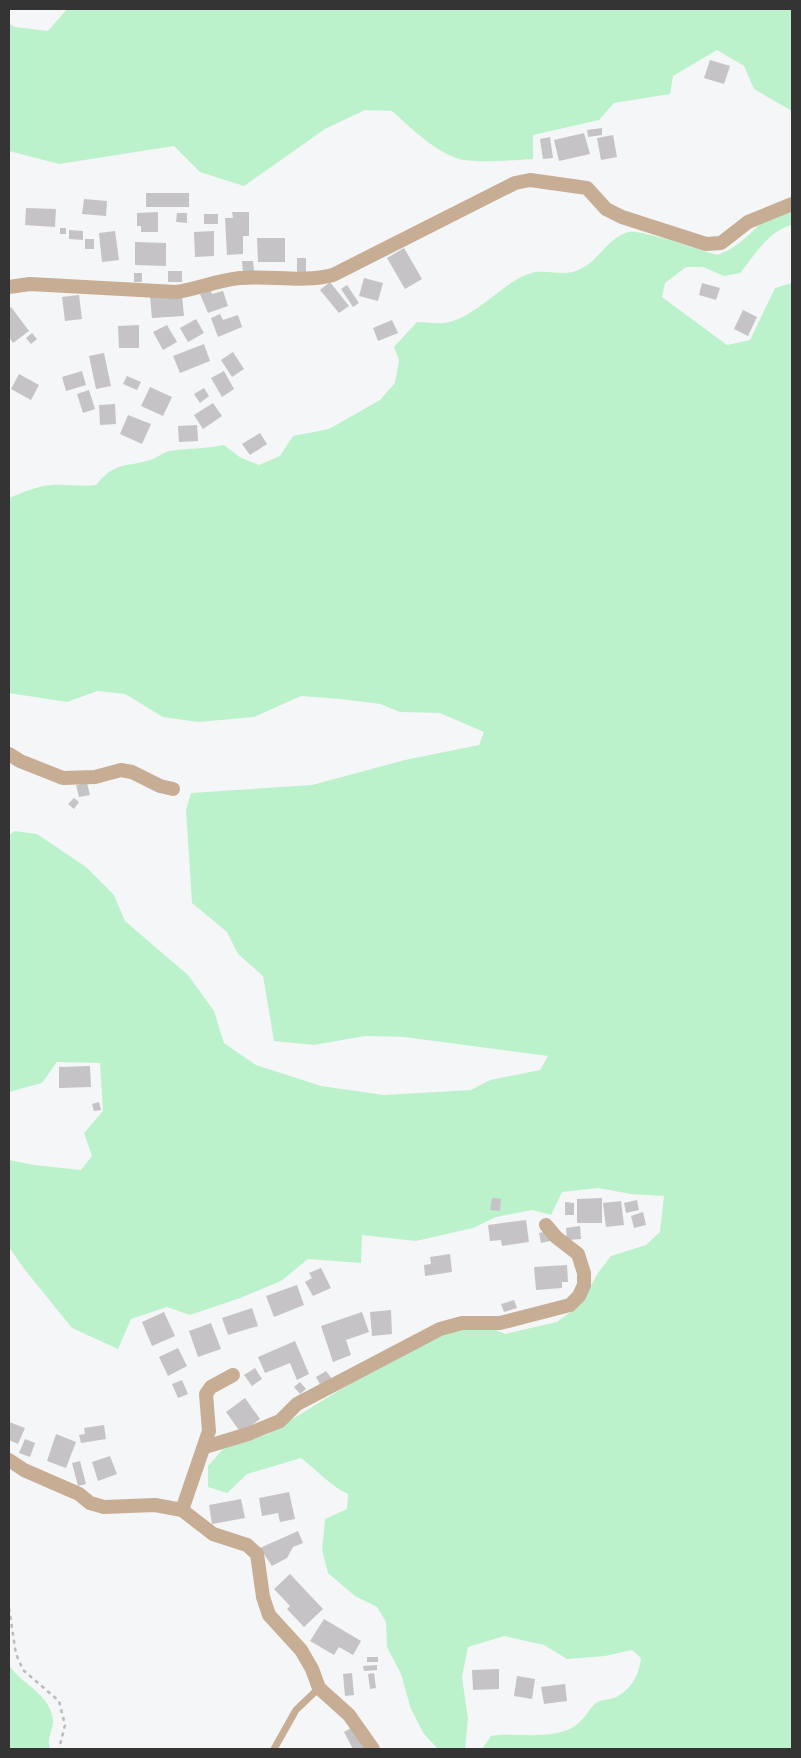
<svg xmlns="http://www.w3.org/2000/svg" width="801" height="1758" viewBox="0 0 801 1758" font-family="Spectral,serif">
<rect width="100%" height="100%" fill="#f5f6f7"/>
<g fill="#bcf2cb">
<path d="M67 9H792V111L754 89 744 66 717 50 673 76 670 94 614 103 599 120 533 135V159C516 160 471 164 456 158 433 150 410 127 392 111L365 110 325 129 244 186 200 172 174 146 59 164 9 151V24L15 27 48 31Z"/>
<path d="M792 212V225C769 230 755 255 740 273L724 276 703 267H686L665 283 662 297 727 345 750 340 775 288 792 283V1749H482L491 1736C517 1732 551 1741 575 1726 584 1720 588 1710 596 1703 602 1699 612 1700 618 1696 633 1687 639 1674 641 1658L632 1650 605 1656 567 1659 544 1645 504 1636 468 1647 462 1677 468 1719 465 1749H438L424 1734 411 1709 401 1674 387 1647 386 1622 377 1607 355 1596 328 1573 322 1550 325 1519 347 1509 348 1494C329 1485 318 1471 301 1458L247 1474 227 1493 208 1487V1466L223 1449 268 1434 366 1374 452 1328 478 1322 505 1334 557 1322 580 1305 598 1273 611 1256 646 1245 660 1232 664 1196 631 1194 598 1188 562 1192 551 1215 532 1210 496 1217 473 1228 416 1241 362 1235 361 1263 308 1259 281 1281 240 1298 190 1315 167 1307 131 1319 118 1349 72 1328 25 1270 9 1247V1160L34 1165 81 1170 92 1156 84 1133 103 1111 100 1063 57 1062 42 1083 9 1092V835L15 831 37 834 86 867 114 895 125 921 188 975 214 1011 224 1043 256 1065 321 1086 384 1095 471 1090 490 1080 540 1070 548 1056 404 1037 365 1036 314 1045 274 1041 263 976 238 954 227 932 192 903 186 810 191 793 312 785 405 760 479 745 484 732 440 713 400 712 380 704 341 699 301 696 254 717 198 722 163 717 125 694 97 691 67 702 9 693V498C22 493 37 486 51 485 66 484 81 487 96 485 116 461 123 468 150 460 157 458 163 452 170 451 189 448 206 449 224 445L241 458 259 465 280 456 293 436 329 429 380 400 395 383 399 360 394 347 417 322C426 322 436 324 444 323 477 319 507 276 536 272 555 270 566 278 584 267 599 259 611 235 629 232 644 230 698 250 717 255 723 252 730 250 735 246 758 231 760 214 792 212Z"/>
<path d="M9 1665C22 1685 49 1693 53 1719 54 1729 46 1738 50 1749H9Z"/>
</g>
<g fill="#c5c3c5">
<polygon points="710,60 730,66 724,84 704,78"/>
<polygon points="602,128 602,135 588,137 587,130"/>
<polygon points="584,133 590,154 559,161 554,140"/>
<polygon points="613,135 617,157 601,160 597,138"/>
<polygon points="550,137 553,158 543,159 540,139"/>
<rect x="146" y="193" width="43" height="14"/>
<polygon points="84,199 107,201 106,216 82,214"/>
<polygon points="26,208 56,209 55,227 25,225"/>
<polygon points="158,212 158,232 141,232 141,226 137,226 137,213"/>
<polygon points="232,212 249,212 249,236 243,236 243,254 227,255 225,218 233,218"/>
<polygon points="177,213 187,213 187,223 176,222"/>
<rect x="204" y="214" width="14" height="10"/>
<rect x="60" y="228" width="6" height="6"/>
<polygon points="69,230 83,231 83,240 69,239"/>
<polygon points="115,231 119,260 102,262 99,233"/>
<polygon points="214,231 214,256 195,257 194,232"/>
<polygon points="257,238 285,238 285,262 258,262"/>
<rect x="85" y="239" width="9" height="10"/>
<polygon points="135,242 166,243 166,266 135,265"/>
<polygon points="404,248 422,279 405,289 387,258"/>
<rect x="297" y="258" width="9" height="14"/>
<polygon points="242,261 253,261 254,271 243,272"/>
<rect x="168" y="271" width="14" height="11"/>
<rect x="134" y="273" width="8" height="9"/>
<polygon points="364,278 383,283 378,301 359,296"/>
<polygon points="330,282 349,306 339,313 320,290"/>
<polygon points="702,283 720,288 716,300 699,295"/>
<polygon points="347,285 359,303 353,307 341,289"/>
<polygon points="211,290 212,294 223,291 228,306 208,313 200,294"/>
<polygon points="79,295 82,319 65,321 62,297"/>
<polygon points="182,295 184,316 152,318 150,297"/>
<polygon points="11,307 29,331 13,343 9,337 9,309"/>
<polygon points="743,310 757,317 748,336 734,329"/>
<polygon points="220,314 223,320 238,315 242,327 218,337 211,318"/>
<polygon points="196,319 204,333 188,342 180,328"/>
<polygon points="392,320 398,333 378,341 373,328"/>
<polygon points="139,325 139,348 119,348 118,326"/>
<polygon points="167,325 177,342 163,350 153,332"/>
<polygon points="32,333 37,339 31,344 26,338"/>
<polygon points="204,344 210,361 180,373 173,356"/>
<polygon points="233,352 244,369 232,377 221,360"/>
<polygon points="104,353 111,386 96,389 89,356"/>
<polygon points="82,371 86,385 66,391 62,377"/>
<polygon points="224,371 234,389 222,397 211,378"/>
<polygon points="19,374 39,385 31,400 11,389"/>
<polygon points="127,376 141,382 137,390 123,384"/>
<polygon points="150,387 172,397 163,416 141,406"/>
<polygon points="204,388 209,396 200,403 194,394"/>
<polygon points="89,390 95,409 83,413 77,394"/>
<polygon points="213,403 222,416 203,429 194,415"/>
<polygon points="115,404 116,424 100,425 99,405"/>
<polygon points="128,415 151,424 142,444 120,434"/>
<polygon points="197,425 198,441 179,442 178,426"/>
<polygon points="260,433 267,444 250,455 242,444"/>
<polygon points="87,783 90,795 79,797 76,785"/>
<polygon points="74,798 79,802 74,809 68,804"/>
<polygon points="90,1066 91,1087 59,1088 59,1067"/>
<polygon points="99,1102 101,1110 94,1111 92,1104"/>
<polygon points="492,1198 501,1199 500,1211 490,1210"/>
<polygon points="602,1198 602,1223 577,1223 577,1199"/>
<polygon points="637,1200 639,1210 626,1213 624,1203"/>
<polygon points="621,1201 624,1225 606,1227 603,1203"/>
<polygon points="565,1202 574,1203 574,1215 565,1215"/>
<polygon points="643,1212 646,1225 634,1228 631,1216"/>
<polygon points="526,1220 529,1242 502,1246 501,1240 490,1241 488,1225"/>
<polygon points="580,1226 581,1239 567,1240 566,1228"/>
<polygon points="548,1231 550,1241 541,1243 539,1233"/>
<polygon points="450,1254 452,1272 425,1276 424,1265 431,1264 430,1257"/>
<polygon points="567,1265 568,1282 562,1282 562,1288 536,1290 534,1267"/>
<polygon points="321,1268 331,1288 313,1296 305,1282 312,1278 309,1273"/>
<polygon points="297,1285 304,1305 274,1317 266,1296"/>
<polygon points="514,1300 517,1308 504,1312 501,1304"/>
<polygon points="252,1308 258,1326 228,1335 222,1318"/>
<polygon points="391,1310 392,1334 372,1336 370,1312"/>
<polygon points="164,1312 175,1336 152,1346 142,1322"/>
<polygon points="362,1312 369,1332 346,1340 351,1355 333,1362 321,1326"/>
<polygon points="211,1323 221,1349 198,1357 189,1331"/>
<polygon points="295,1341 309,1374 297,1380 290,1363 265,1373 258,1357"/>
<polygon points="178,1348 187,1366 168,1376 159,1357"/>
<polygon points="255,1368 262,1379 252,1386 244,1375"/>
<polygon points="326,1371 332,1379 321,1386 316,1377"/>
<polygon points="182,1380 188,1394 178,1398 172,1384"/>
<polygon points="300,1382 306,1389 300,1394 294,1387"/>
<polygon points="245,1398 260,1419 241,1433 226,1412"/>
<polygon points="9,1422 25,1428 18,1444 9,1440"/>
<polygon points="104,1425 106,1439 81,1443 79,1435 85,1434 84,1428"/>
<polygon points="56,1434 76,1442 66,1468 47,1461"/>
<polygon points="25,1439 35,1443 30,1457 19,1453"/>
<polygon points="110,1456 117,1474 98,1481 92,1462"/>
<polygon points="80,1461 86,1484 78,1486 72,1463"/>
<polygon points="289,1492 295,1519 280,1522 278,1513 262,1516 259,1498"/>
<polygon points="241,1499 245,1518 212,1524 209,1505"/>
<polygon points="298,1531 303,1543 293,1547 287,1558 272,1566 260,1548"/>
<polygon points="290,1574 323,1609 304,1627 287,1609 290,1606 274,1589"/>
<polygon points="324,1619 361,1641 353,1655 339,1647 334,1655 310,1641"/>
<rect x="367" y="1657" width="11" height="5"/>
<polygon points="377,1665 377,1670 364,1671 363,1666"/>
<polygon points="499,1669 499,1689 473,1690 472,1670"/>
<polygon points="352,1673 354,1695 345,1696 343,1674"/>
<polygon points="374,1673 376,1688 370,1689 368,1674"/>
<polygon points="517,1676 535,1679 532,1699 514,1696"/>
<polygon points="565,1684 567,1701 544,1704 541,1687"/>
<polygon points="353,1727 365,1749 353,1749 344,1732"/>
</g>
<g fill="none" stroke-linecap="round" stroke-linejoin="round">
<polyline stroke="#bbbbbc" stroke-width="2.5" stroke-dasharray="4 4" stroke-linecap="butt" points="9,1608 16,1654 23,1670 59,1701 65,1725 59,1749"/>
<polyline stroke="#c7ad93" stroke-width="7" points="274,1749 296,1710 319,1688"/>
<g stroke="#c7ad93" stroke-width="14">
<path d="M9 287 30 284 176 292C198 289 218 280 240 278 271 275 302 283 333 275L515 183 530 180 587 188 606 209 622 217 706 244 721 243 748 222 792 204"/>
<polyline points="9,754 20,761 63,778 95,777 121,770 132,772 160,786 173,789"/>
<polyline points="205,1447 248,1434 280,1421 297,1404 440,1329 462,1323 500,1323 570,1305 579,1296 584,1285 584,1273 578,1254 556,1237 546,1225"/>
<polyline points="9,1460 24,1470 79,1494 90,1503 104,1507 155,1505 182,1510 213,1534 247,1545 257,1554 263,1597 269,1615 301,1650 312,1669 319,1688 349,1715 373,1749"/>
<polyline points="182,1510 209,1431 206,1394 211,1387 233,1375"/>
</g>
</g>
<rect width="801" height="1758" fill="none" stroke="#343435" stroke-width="20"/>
</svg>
